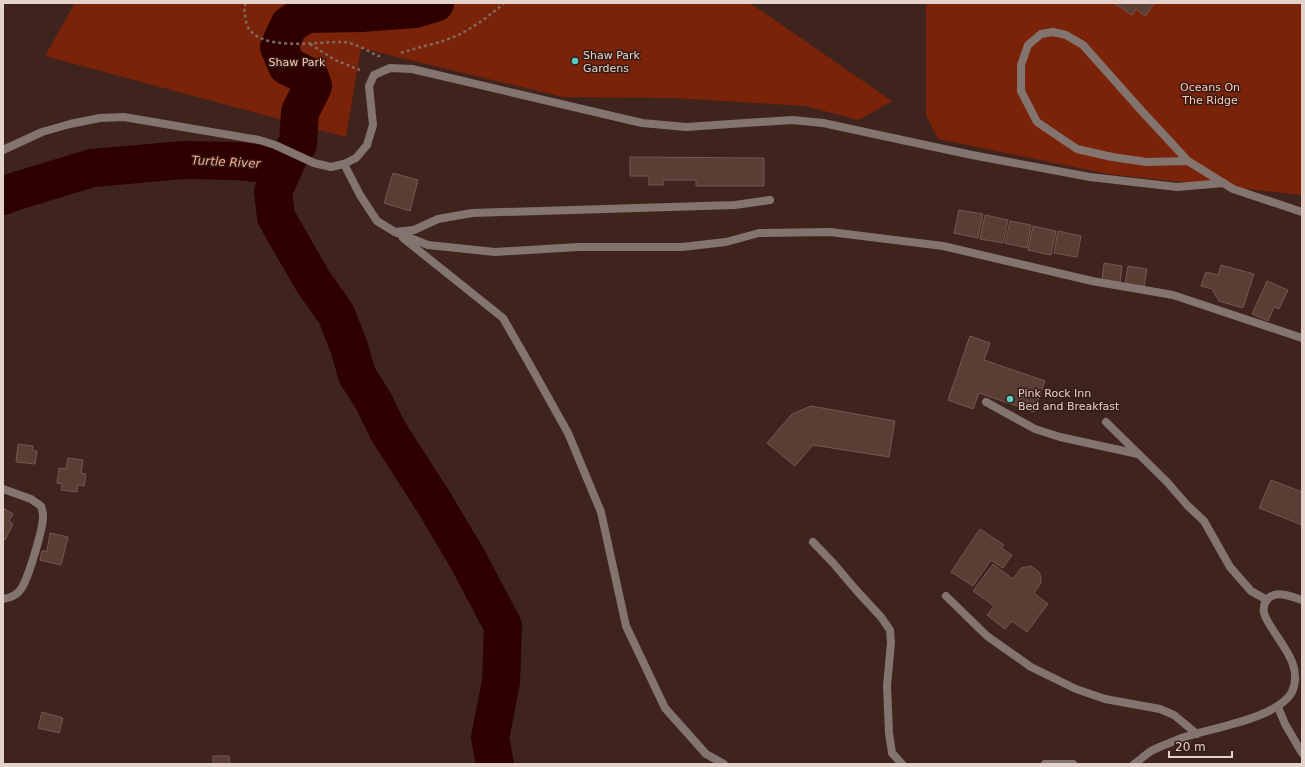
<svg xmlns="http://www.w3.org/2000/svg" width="1305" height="767" viewBox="0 0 1305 767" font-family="'DejaVu Sans',sans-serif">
<rect width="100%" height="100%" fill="#3f241d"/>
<g fill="#7a2308">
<polygon points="75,3 750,3 892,101 859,120 805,106 674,98 563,97 361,48 346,137 45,56"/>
<polygon points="926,3 1302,3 1302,195 1108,174 938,139 926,115"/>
</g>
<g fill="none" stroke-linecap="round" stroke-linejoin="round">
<g stroke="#2e0100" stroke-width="38">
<polyline points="289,156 273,192 276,217 314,283 336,314 349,347 357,375 374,402 388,431 433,501 467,558 503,626 501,682 490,738 495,764"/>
<polyline points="3,196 13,192 92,168 184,160 235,161 269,164 289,156 298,144 300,112 313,86 310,77 287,66 279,47 289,25 306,14 361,13 415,9 435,3"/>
</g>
</g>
<g fill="#5a3d35" stroke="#76574f">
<polygon points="1114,3 1152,3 1154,4 1145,16 1136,9 1132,15"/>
<polygon points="630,157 764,158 764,186 696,186 696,180 663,180 663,185 649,185 649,176 630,176"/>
<polygon points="393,173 418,180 410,211 384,203"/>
<polygon points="959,210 983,214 978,238 954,233"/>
<polygon points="985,215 1008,220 1003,243 980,239"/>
<polygon points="1010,221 1031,225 1027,248 1005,243"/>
<polygon points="1033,226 1056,231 1051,255 1028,250"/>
<polygon points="1058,231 1081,236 1077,257 1054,253"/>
<polygon points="1104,263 1122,266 1120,283 1102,280"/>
<polygon points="1221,265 1254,274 1243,308 1219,301 1212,289 1201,286 1206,272 1218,275"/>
<polygon points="1128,266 1147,269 1144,287 1125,284"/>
<polygon points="1267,281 1288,290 1279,309 1274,307 1268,321 1252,314"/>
<polygon points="970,336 990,343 984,360 1045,381 1034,412 979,393 973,409 948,400"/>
<polygon points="811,406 895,421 889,457 813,445 795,466 767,443 792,414"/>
<polygon points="18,444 33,446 32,450 37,451 35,464 16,462"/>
<polygon points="68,458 83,460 81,473 86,474 84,486 78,485 77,492 61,490 62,484 57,483 59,468 66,469"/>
<polygon points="1271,480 1302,492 1302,525 1259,508"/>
<polygon points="3,508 13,514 9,521 13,524 5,540 3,539"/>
<polygon points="980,529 1004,545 1001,548 1012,555 1003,568 991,560 973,586 951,572"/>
<polygon points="50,533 68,537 61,565 40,560 42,551 47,551"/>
<polygon points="993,564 1013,579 1021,568 1031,566 1040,573 1041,583 1034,593 1048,604 1027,632 1012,621 1005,629 987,615 994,606 973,591"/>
<polygon points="42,712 63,718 59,733 38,728"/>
<polygon points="213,756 229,756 230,764 213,764"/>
</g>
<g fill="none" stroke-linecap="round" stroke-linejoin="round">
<g stroke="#816963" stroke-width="2.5" stroke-dasharray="3 3" stroke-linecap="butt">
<path d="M246 3C243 9 245 14 246 21 252 54 320 41 344 42 355 43 368 51 378 56H381"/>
<polyline points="310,44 335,60 360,70"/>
<path d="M401 53C415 48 430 45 443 41 467 33 486 19 504 3"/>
</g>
<g stroke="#837470" stroke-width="8">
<polyline points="395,232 414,230 438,219 472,213 735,205 770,200"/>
<polyline points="986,402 1035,429 1060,437 1138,454"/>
<polyline points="1106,422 1167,482 1187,505 1204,521 1230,567 1251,591 1267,600"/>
<polyline points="813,542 834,564 856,590 881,617 890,630 891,643 887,686 889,733 892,753 902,764"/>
<polyline points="946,596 987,636 1031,667 1076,689 1105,699 1160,709 1174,715 1197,734"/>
<polyline points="1278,707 1285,724 1302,753"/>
<polyline points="1045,764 1073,764"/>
</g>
<g stroke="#837470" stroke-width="8">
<polyline points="3,150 42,132 70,124 100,118 124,117 259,140 275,145 314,163 331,167 344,164 356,158 367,145 373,125 369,86 374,75 390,68 412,69 642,123 686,127 792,120 823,123 972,155 1090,177 1177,187 1224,183"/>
<polyline points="1188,161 1147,162 1112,157 1077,149 1037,122 1021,91 1021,65 1028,45 1041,34 1053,32 1066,35 1083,45 1139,108 1188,161 1233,189 1302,212"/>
<polyline points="344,164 360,195 377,221 395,232 428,245 495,252 579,247 682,247 726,242 759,233 830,232 943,246 1092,281 1173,295 1302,338"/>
<polyline points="403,238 503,318 530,365 568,433 601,512 626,626 665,708 706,754 724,764"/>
<path d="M3 489 31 499 41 506C42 509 43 512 43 515 44 527 28 579 21 589 17 595 10 598 3 599"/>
<path d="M1134 764C1140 760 1145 755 1151 751 1160 746 1170 743 1179 739 1208 728 1276 720 1292 692 1305 663 1275 639 1265 616 1263 611 1263 606 1266 601 1274 589 1291 596 1302 600"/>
</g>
</g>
<g fill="#57cec2" stroke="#341b14" stroke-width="1.5">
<circle cx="575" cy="61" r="4"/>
<circle cx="1010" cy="399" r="4"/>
</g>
<g text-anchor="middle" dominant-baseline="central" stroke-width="3" stroke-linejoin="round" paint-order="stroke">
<g font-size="11" fill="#e4d2cc" stroke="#341b14" text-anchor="start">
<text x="583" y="55">Shaw Park<tspan x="583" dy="13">Gardens</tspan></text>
<text x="1018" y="393">Pink Rock Inn<tspan x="1018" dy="13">Bed and Breakfast</tspan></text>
</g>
<g font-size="11" fill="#fdc9ba" stroke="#341b14">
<text x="297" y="62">Shaw Park</text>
<text x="1210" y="87">Oceans On<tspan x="1210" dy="13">The Ridge</tspan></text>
</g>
<g font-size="12" font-style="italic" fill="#faae99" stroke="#341b14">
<text transform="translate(226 162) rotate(3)">Turtle River</text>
</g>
</g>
<rect width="1305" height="767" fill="none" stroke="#e4d2cc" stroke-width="8"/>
<path d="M1169 751v6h63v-6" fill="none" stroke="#e4d2cc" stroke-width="2"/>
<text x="1175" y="751" font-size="12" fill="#e4d2cc" stroke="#341b14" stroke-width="3" paint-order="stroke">20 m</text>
</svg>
